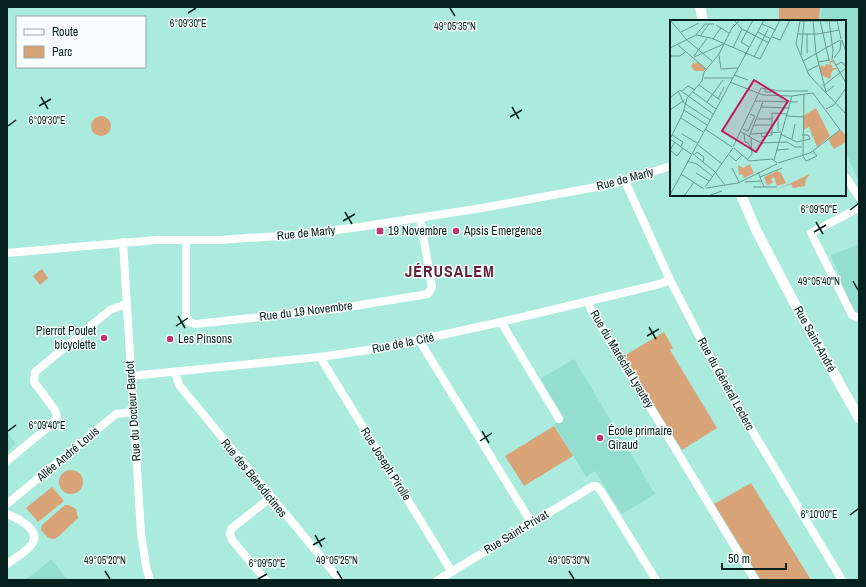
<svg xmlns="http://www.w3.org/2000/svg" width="866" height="587" viewBox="0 0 866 587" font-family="'Archivo Narrow',sans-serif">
<rect width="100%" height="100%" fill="#aaebde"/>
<g fill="#94ded0">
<polygon points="822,7 859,7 859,182 845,151 845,21 820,21"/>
<polygon points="859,244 859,312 854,314 831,255"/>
<polygon points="574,359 655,494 622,514 595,471 586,477 554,424 564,418 540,379"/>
<polygon points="7,432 16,444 7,452"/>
<polygon points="51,559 68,580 24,580 35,573"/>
</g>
<g fill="#d8a376">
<polygon points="779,7 820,7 819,21 779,21"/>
<circle cx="101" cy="126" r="10"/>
<polygon points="42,269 48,278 40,285 33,276"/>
<polygon points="664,332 673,348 670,350 717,428 682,450 624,356"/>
<polygon points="554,426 573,456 524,486 505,456"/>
<circle cx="71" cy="482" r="12"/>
<polygon points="751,483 811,580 761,580 714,504"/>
<polygon points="52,487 64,501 38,522 26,508"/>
<polygon points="65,505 69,505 76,509 78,518 58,537 54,539 48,538 41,530 42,525"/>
</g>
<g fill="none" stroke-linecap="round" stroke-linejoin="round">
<g stroke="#fff" stroke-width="8">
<polyline points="845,176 859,197"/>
<polyline points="625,181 670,280 724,384 842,580"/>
<polyline points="859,208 811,233 852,315 859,318"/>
<polyline points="186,240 186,316 189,322 195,324 336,309 428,294 432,287 420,218"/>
<polyline points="123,242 141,533 146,567 150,580"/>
<polyline points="7,253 156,240 219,240 296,235 360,227 482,208 613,184 671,166"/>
<polyline points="589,301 590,308 755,580"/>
<polyline points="501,322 559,419"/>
<polyline points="419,340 531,522"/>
<polyline points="320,357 452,572"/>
<polyline points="175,372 179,385 340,580"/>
<polyline points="131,376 320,357 382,348 501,322 660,284 670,280"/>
<polyline points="7,461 52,424 57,417 55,410 34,382 35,372 110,310 126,304"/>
<polyline points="7,504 116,414 133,412"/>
<path d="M7 514C17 518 42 530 32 544 26 552 14 559 7 564"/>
<polyline points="266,580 232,540 230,534 231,529 270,498"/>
<polyline points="438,580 593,486 596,486 601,491 656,580"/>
</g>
<g stroke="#fff" stroke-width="10">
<polyline points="700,7 703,21"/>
<polyline points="741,195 757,232 797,308 859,418"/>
</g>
</g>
<path fill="none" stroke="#06211d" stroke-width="1.5" d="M450 8 455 16M188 13 196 8M41 97 48 109M39 106 51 99M512 107 519 119M510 117 522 110M8 126 16 120M850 210 858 204M345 212 352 224M343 221 355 214M816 222 823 234M814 232 826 225M853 281 858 290M178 316 185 328M176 326 188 318M649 327 656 339M647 336 659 329M8 431 16 425M482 431 489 443M480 441 492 433M850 515 858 509M315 535 322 547M313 545 325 538M105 571 110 579M337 571 342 579M569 571 574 579M258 579 267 574"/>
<g fill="#c1366d" stroke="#f8fefd" stroke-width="1.5">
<rect x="376" y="227" width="8" height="8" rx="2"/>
<circle cx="456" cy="231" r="4"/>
<circle cx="104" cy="338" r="4"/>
<circle cx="170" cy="339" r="4"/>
<circle cx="600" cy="438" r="4"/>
</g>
<g text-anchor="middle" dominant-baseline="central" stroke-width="3" stroke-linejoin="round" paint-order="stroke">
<g font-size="12" fill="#06211d" stroke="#f8fefd">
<text transform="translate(625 179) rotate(-15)">Rue de Marly</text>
<text transform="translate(306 233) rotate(-6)">Rue de Marly</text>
<text transform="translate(306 311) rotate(-7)">Rue du 19 Novembre</text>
<text transform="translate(815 339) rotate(61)">Rue Saint-André</text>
<text transform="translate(403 343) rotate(-11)">Rue de la Cité</text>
<text transform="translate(622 359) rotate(59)">Rue du Maréchal Lyautey</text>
<text transform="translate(726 384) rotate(61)">Rue du Général Leclerc</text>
<text transform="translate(133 411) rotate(-94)">Rue du Docteur Bardot</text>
<text transform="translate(68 454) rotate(-40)">Allée André Louis</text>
<text transform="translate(386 464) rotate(58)">Rue Joseph Pirolle</text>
<text transform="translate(254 478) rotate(51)">Rue des Bénédictines</text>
<text transform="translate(516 532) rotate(-31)">Rue Saint-Privat</text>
</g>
<g font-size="12" fill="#06211d" stroke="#f8fefd" text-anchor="start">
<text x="388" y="231">19 Novembre</text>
<text x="464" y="231">Apsis Emergence</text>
<text x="96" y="331" text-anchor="end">Pierrot Poulet<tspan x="96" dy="14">bicyclette</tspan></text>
<text x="178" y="339">Les Pinsons</text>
<text x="608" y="431">École primaire<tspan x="608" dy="14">Giraud</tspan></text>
</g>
<g font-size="16" font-weight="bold" letter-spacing="1" fill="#642139" stroke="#f8fefd">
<text x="450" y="271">JÉRUSALEM</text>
</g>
</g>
<g transform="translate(670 20)">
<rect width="176" height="176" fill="#aaebde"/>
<path d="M15 37 25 44 27 42 36 49 33 51H25L21 47 23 43ZM162 40 164 43 160 42 163 48H168L162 51 160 59 151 55 150 49 151 45 155 47 156 44 160 45 159 42ZM146 88 160 116 147 127 139 107 133 110V96ZM171 110 176 116V122L164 129 158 119ZM80 144 84 153 74 158 72 154 69 155 68 145 73 148ZM107 151 111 153 116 163 107 166 104 157 101 159 103 163 97 165 94 157ZM140 154 136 159 135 166 123 168 121 164 106 170Z" fill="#d8a376"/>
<path fill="none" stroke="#689a91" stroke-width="1" d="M64 0 72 9 99 23M143 0 146 34M150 0 159 40M159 0 163 31 162 40M167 0 171 19M1 1 17 20M167 1H130L126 24 139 55 176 94M92 4 106 10M46 5 59 13M11 12 29 3M88 12 101 19M127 14H148L169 10M26 15 41 18 90 39 110 0M31 15 39 4M102 17 110 20 120 0M43 19 51 8M17 20 42 41M172 20 176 32M8 25 36 49M79 27 71 22 83 0M0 28 26 15 35 4H44M63 28 72 9M137 33V14M146 33 156 72 164 66M49 35 51 49 68 48M131 35 134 1M0 36H10L15 32M24 36 38 17M24 37 54 24M84 37 98 9M164 38 170 30 171 20M163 40 176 63M133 41 170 20M148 42 160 40M166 45 172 42 176 47M137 51 149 45M64 55 78 60M34 58H63M60 62 93 75 122 76 143 73 170 110 140 133 108 143M29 65 50 80M153 66 176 48M95 68V72H101L102 70M8 71 14 83 40 100M12 71 18 66 25 70M23 72 46 89M0 78 10 70 43 94M48 79 54 67M85 81 128 82M37 82 53 60M91 87 120 88M156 89 164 85 176 68M0 90 13 81M14 90 37 105M117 96 133 97M11 98 33 112M87 99H102M84 105H102M35 109 62 127M73 109 78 111 85 96 80 94M108 111V98M71 112 91 123 117 122 125 127H132M91 113 92 117 102 115V93L118 94M12 114 27 123M74 114 75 122 78 123 82 130M80 114 111 112M110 114 127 122 140 119 138 115H132M2 115 13 122 11 126M79 117 93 82M0 119 13 93 17 78 32 61 34 52 49 34 62 8 70 0M0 119 21 134M122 119 125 104M5 122 0 130 7 136 13 128M27 124 52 144M63 127 91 68 110 71H138M64 128 79 141 102 139 107 143M106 130 119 129M22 133 45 152 55 165M25 134 27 132 34 137 33 142M59 135 66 141 72 135M133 135 134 75M133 136 136 141 147 136 143 131M77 140 82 134 81 118M104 140 122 76M17 141 27 144 42 156M62 148 69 162M88 152 94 167M26 153 39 161M11 154 34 169M90 157 112 148M75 162 92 161M35 167 63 128M83 167H107M36 168 68 163 107 144M0 175 94 0M14 176 24 162M38 176 52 171"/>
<path fill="#c2185b" fill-opacity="0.15" stroke="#c2185b" stroke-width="2" d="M84 60 118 81 86 132 52 111Z"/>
<rect width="176" height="176" fill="none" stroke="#06211d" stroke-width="2"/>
</g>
<g font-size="10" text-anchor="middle" fill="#06211d" stroke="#f8fefd" stroke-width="3" stroke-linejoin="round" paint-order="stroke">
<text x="188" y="27">6°09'30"E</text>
<text x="455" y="30">49°05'35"N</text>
<text x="47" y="124">6°09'30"E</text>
<text x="819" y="213">6°09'50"E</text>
<text x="819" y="285">49°05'40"N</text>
<text x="47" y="429">6°09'40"E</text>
<text x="819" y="518">6°10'00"E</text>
<text x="105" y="564">49°05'20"N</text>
<text x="337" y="564">49°05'25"N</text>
<text x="569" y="564">49°05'30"N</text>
<text x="267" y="567">6°09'50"E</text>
</g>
<rect width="866" height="587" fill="none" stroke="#06211d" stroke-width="16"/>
<rect x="16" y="16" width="130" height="52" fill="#f8fefd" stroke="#97a6a3"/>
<rect x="24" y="29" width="20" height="6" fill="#ffffff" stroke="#97a6a3"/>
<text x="52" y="36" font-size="12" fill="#06211d">Route</text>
<rect x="24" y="46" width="20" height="12" fill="#d8a376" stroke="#97a6a3"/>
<text x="52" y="56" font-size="12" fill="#06211d">Parc</text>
<path d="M722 563v6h64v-6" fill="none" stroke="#06211d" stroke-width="2"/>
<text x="728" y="563" font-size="12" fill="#06211d" stroke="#f8fefd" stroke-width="3" paint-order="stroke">50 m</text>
</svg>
